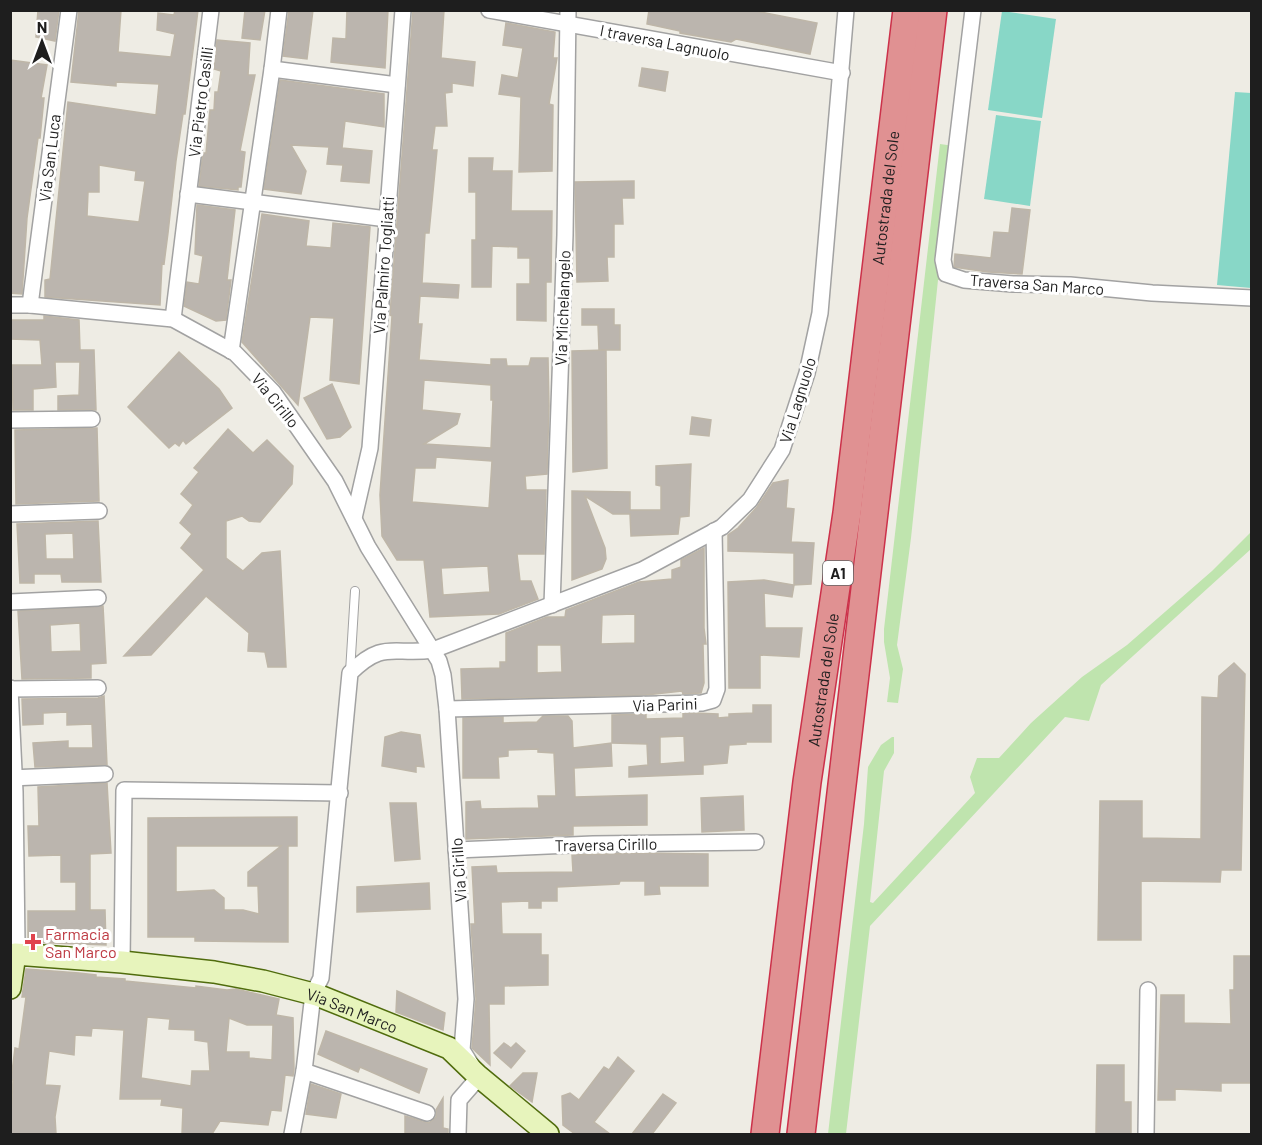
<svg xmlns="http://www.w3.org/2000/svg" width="1262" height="1145" viewBox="0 0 1262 1145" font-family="Barlow,sans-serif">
<rect width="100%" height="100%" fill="#eeece4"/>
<g fill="#bfe4ae">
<polygon points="940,144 954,146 948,280 938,280 911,538 897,645 903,669 898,703 887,702 890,678 884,642 884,629"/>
<polygon points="1251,532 1251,549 1101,685 1089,721 1065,717 870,926 846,1134 828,1134 864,824 868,767 881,745 892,737 894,737 894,753 884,771 870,902 873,903 975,793 970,777 977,758 999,758 1031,723 1082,677 1127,645 1212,571"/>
</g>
<g fill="#88d7c7">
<polygon points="1002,11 1056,19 1042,118 988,110"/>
<polygon points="1235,92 1251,93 1251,288 1217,285"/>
<polygon points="996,115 1041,121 1030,206 984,199"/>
</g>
<g fill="#bbb5ae" stroke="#beb6a8" stroke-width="1.5" fill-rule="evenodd">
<polygon points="38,10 59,10 55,41 36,37"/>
<path d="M79 10H121L118 52 171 57 175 34 157 30 158 13 174 15 175 10H198L185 114H183L176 161 168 233 164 264 162 263 160 305 45 297V280L50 279 68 102 156 115 159 84 116 82V86L71 82ZM99 165 136 171 135 180 145 181 139 222 87 216 88 192H99Z"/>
<polygon points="245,10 265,10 260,40 242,38"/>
<polygon points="289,10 313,10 307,59 283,56"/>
<polygon points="347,10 388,10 385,68 331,62 333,38 346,39"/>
<path d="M413 10H444L441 58 475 62 473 86 452 83V92L445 93 447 126H435L432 150H437L429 233H425L422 283 459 285 458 298 420 296 418 324H422L419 360 491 365V359H506L507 366H529L531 358H548L549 406 547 474 525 476 526 490H546L544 554H517L520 581H531L538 599 499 614 430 617 424 560H397L382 536 380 495 392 316 390 315ZM424 380 491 385V400H493L491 448 424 444 457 424 460 414 422 410ZM436 457 492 461 489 508 412 502 415 468H435ZM488 566 490 592 443 595 441 568Z"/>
<polygon points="649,10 751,10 817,23 810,54 736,39 731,42 680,33 680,31 647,24"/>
<polygon points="506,23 555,32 553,58 557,58 549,104 553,105 552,171 519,172 521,97 499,94 502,75 518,78 523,48 503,45"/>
<polygon points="217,40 250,43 248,75 255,75 240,151 245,152 241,187 238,187 238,190 199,186 203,153 206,153 210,110 214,110 215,92 218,92 221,71 214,69 214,66"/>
<polygon points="10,60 47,65 41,98 44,98 40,138 38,138 27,218 22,294 10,293"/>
<polygon points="642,68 668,72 665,91 639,86"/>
<polygon points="280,80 384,94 384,127 345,121 342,148 372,151 369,183 341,181 343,165 327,164 329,147 291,145 306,171 301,194 264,189"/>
<polygon points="469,158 493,158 492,171 512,171 511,211 552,211 551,282 546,282 546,321 517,320 517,284 530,284 530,258 518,258 518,247 492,246 491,287 472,287 472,240 476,240 476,192 469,192"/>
<polygon points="634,181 634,198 622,198 623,224 614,224 614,257 607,257 608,281 577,282 575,182"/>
<polygon points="197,205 235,210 227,280 231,280 226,320 216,321 184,306 187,282 199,284 203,256 195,254"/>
<polygon points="1012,208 1030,210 1022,274 988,272 954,267 955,254 991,258 994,232 1009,233"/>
<polygon points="262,214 309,221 306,246 331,248 333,223 370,227 359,384 330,380 334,318 310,317 298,405 242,342"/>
<polygon points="582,309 614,309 614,325 620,325 620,350 599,350 598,325 582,325"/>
<polygon points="44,316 79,320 80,350 94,350 96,410 58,410 58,396 79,395 80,362 55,362 56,387 33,389 33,410 13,410 12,365 42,365 40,340 10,339 10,320 44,320"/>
<polygon points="606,350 607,468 573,472 572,351"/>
<polygon points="179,352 219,389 232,408 186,444 183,440 179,446 175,443 169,448 128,407"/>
<polygon points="332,384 351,427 340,437 327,439 304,398"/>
<polygon points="692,417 711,420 709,436 690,434"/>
<polygon points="97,428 99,501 16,504 15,430"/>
<polygon points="228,429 253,453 267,440 293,466 292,484 260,522 249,521 242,516 226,521 226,558 243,571 262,553 280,551 286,667 268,667 265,652 248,651 249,633 206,596 151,655 124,656 204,570 181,548 192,534 180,523 193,505 181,494 199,472 194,468"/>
<polygon points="691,464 689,516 680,517 678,534 631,536 630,514 613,514 585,496 605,548 606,559 602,569 572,580 572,491 630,492 630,510 661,510 661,486 656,485 656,466"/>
<polygon points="788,480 786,508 794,509 791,542 814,543 811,584 794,585 794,553 728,551 728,535 738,528 757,507 773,483"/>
<path d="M98 521 101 582H62L61 574H34V583H20L17 524ZM73 533 74 559H46L45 534Z"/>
<path d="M704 548V628L706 644H703L704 683 701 693 683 694 682 691 646 695 462 699 461 669 500 668V662H506V633L547 617H565L566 610 639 582 672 579V570L681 567V560ZM635 614V643L601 644 602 615ZM537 645H561L562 672 537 673Z"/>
<polygon points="764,580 794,585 792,597 764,593 765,628 802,628 799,657 760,655 760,688 729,688 728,582"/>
<path d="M103 606 106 663 91 664V678L22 679 18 611ZM80 623 81 651 51 652 50 625Z"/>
<polygon points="1234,663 1245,674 1241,870 1221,870 1220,882 1141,881 1141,940 1098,940 1100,801 1142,801 1142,838 1201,839 1202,697 1218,698 1219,676"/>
<polygon points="104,696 107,765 35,767 33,743 68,741 68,748 93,748 92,724 67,725 67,712 43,713 43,724 23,725 22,699 98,698"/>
<path d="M753 705H771V742H746V744L729 745 727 763 703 765V774L629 777V767L648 765 647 744 612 743V715L646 714V719L683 718V713H694L718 714V718L729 717V714L753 713ZM684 736 685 762 660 764V737Z"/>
<polygon points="543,716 568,716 572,721 573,748 611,743 612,766 574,768 575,797 647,795 647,825 573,826 573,835 466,839 466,802 480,801 481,809 539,808 538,796 556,796 554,753 538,752 538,749 508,750 508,756 498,757 499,778 463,778 463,718 503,717 503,723 537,722"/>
<polygon points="401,732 420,735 424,767 416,766 416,772 382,766 385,737"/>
<polygon points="107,783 111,853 90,854 90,910 105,910 106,945 28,942 28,911 76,911 76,882 61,882 61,855 29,856 28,826 39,826 38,787"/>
<polygon points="743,796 744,830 702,832 701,798"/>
<polygon points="390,803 416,803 420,859 395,861"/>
<path d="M297 817V846H288V942L195 941V937H148V818ZM176 846H281L248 872V886H258L259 914 243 910H224V898L214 890 176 892Z"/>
<polygon points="639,853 708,854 708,886 659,886 660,894 645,895 645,881 620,881 619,884 557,887 557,901 541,901 541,908 529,908 529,901 501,902 502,934 541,934 541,955 548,955 548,985 504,986 504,1004 489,1004 490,1065 472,1048 476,999 471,924 475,924 472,867 496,866 497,873 573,872 572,855"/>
<polygon points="429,883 430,909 357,912 357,887"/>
<polygon points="1234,956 1251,956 1251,1083 1221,1083 1221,1091 1175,1089 1175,1100 1158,1100 1161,995 1184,995 1184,1023 1231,1024 1230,990 1234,990"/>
<path d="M26 969 79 973 96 975V977L125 979V981L196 988V986L227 990 236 989 279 999 276 1015 293 1018 294 1070 293 1076 285 1075 281 1111 271 1110 268 1125 220 1121 212 1134H182L183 1108 161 1105 162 1099H120L124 1030 92 1028 91 1036 75 1035 74 1055 49 1051 45 1085 60 1086 55 1117 56 1134H10L13 1080H11L15 1048 19 1049 26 997H22ZM147 1017 170 1019 169 1029 195 1030V1040L208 1042 210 1071H192L191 1086 141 1078ZM229 1018 247 1025H273L272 1060 249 1058V1052H226Z"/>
<polygon points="397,991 445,1013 443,1030 396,1012"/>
<polygon points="326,1031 427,1069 419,1093 360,1067 358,1072 318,1054"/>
<polygon points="504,1043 511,1048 516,1043 525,1051 511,1068 494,1053"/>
<polygon points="618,1057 634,1071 594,1122 610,1134 575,1134 563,1125 562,1096 570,1093 579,1100 604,1067 609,1070"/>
<polygon points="1097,1065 1124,1065 1124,1102 1131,1102 1131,1134 1096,1134"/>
<polygon points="523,1073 537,1073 532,1102 510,1086"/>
<polygon points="311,1084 341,1094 336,1118 306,1114"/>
<polygon points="663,1094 676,1103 652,1134 632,1134"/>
<polygon points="443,1098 443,1128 448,1129 448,1134 405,1133 405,1116 429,1123 436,1117 436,1110"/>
</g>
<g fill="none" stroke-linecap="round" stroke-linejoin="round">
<g stroke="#a2a2a2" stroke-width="10">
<polyline id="lane" points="350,672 355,591"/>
</g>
<g stroke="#a2a2a2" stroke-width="18">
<g id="street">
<polyline points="489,10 842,73"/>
<polyline points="973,10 943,260 946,274 964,280 1013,284 1070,285 1152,293 1252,298"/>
<polyline points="272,69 397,85"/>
<polyline points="188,194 387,219"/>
<polyline points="10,305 30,305 173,319 235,353 273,392 335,481 368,547 439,661 443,675 447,709 466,999 462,1050 479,1077 459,1100 458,1134"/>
<polyline points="30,305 69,10"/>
<polyline points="173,319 211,10"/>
<polyline points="231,351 272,69 279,10"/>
<polyline points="10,420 92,419"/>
<polyline points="10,514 99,511"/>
<polyline points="354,518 370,448 403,10"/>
<polyline points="10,602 98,598"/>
<polyline points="552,605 565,235 568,10"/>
<polyline points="10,688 15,792 17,944 15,954 10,954"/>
<polyline points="10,689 98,688"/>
<polyline points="447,709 702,703 713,700 717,689 714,531"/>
<polyline points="10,778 105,774"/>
<polyline points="456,850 593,844 756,842"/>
<polyline points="122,962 124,790 340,793"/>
<polyline points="304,1071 427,1113"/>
<path d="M292 1134 304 1071 313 994 321 978 350 673C384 639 394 656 433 650L642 570 722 527 750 500 782 450 807 373 820 313 846 10"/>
<polyline points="1146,1134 1148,990"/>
</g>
</g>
<g stroke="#506c0d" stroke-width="24">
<g id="secondary">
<path id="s1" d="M10 988 15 954 122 962 214 972 263 981 317 995 449 1048 477 1075 548 1134"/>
</g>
</g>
<g stroke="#cc314a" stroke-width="30">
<g id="highway">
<path id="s2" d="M765 1134 807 782 847 513 907 10"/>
<polyline points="801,1134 933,10"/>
</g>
</g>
<use href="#lane" stroke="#fff" stroke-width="8"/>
<use href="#street" stroke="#fff" stroke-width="15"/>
<use href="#secondary" stroke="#e7f4bc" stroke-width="21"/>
<use href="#highway" stroke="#e09192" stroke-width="27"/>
</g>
<path fill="#e0444e" stroke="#fff" stroke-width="2" d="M30 933h6v6h6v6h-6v6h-6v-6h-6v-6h6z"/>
<g text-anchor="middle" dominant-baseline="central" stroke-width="6" stroke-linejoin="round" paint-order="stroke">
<rect fill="#fff" stroke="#626262" stroke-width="1.5" x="823" y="561" width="30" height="24" rx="4.5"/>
<g font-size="15" font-weight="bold" fill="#1e1e1e">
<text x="838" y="573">A1</text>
</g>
<g font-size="16" fill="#1e1e1e" stroke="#fff">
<text transform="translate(665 42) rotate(11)">I traversa Lagnuolo</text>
<text transform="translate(200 102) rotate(-83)">Via Pietro Casilli</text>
<text transform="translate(49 158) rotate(-83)">Via San Luca</text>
<text stroke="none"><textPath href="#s2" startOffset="944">Autostrada del Sole</textPath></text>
<text transform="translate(383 265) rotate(-86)">Via Palmiro Togliatti</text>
<text transform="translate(1037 284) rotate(4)">Traversa San Marco</text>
<text transform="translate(562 308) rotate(-88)">Via Michelangelo</text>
<text transform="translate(276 400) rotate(51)">Via Cirillo</text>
<text transform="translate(797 400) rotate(-73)">Via Lagnuolo</text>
<text stroke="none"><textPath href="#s2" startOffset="458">Autostrada del Sole</textPath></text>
<text transform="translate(665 704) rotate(-2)">Via Parini</text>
<text transform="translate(606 844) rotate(-1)">Traversa Cirillo</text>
<text transform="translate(458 870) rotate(-94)">Via Cirillo</text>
<text stroke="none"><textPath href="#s1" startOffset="378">Via San Marco</textPath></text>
</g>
<g font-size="16" fill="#be3a42" stroke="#fff" text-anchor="start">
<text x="45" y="933">Farmacia<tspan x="45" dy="18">San Marco</tspan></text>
</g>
</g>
<rect width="1262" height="1145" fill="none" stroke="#1e1e1e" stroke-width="24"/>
<g transform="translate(42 42)" stroke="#ffffff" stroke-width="4.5" paint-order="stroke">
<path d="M0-4.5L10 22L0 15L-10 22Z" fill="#1e1e1e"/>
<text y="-9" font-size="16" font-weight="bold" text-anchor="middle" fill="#1e1e1e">N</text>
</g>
</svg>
